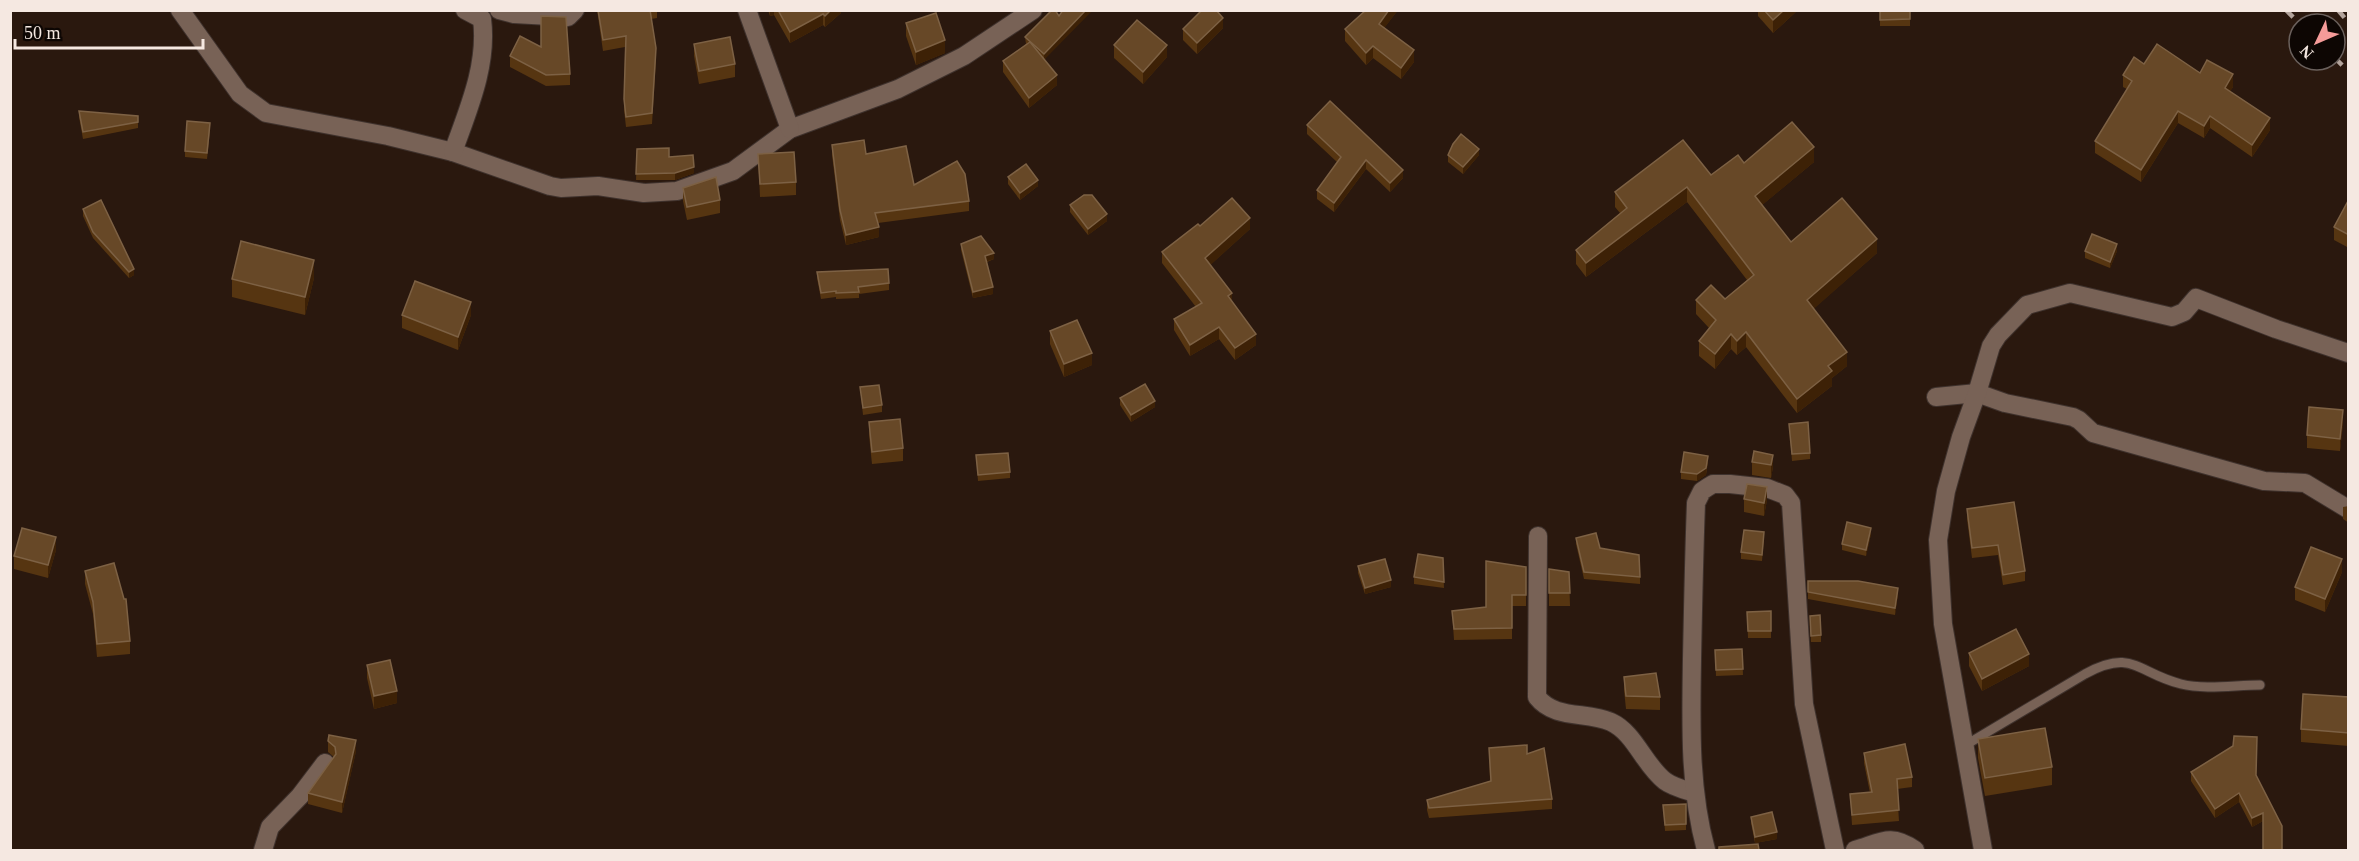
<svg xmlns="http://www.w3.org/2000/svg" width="2359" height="861" viewBox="0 0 2359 861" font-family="'Times New Roman',serif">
<rect width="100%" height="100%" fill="#2a180e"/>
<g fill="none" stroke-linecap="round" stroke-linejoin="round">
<g stroke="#3f322d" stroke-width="11">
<path id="lane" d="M1964 746 2085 674C2133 648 2137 673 2181 684 2205 690 2235 685 2260 685"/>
</g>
<g stroke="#3f322d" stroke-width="20">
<g id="street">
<polyline points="180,10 240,94 266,113 388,136 453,152 550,186 561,188 598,186 644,193 677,191 733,171 790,129 898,89 964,56 1033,10"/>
<polyline points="499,10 514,14 568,17 575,10"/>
<polyline points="747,10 790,129"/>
<path d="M453 152C468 110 488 65 482 19L465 10"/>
<polyline points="1936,397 1977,393 2005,403 2073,417 2079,420 2093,433 2264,481 2305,483 2348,509"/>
<path d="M1538 536 1537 697C1555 720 1587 711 1611 722 1635 733 1644 765 1665 781 1673 787 1685 790 1695 793"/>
<polyline points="263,850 270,827 300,796 325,763"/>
<path d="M1706 850C1689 788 1691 723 1692 659 1693 607 1694 555 1696 503L1702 491 1708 487 1713 484H1730L1767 488 1785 495 1791 503 1804 704 1835 850"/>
<path d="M1855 850C1882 842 1890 833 1915 850"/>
<polyline points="1983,850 1943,624 1938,540 1946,491 1961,437 1977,393 1991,346 1998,335 2027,305 2070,293 2172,317 2184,312 2196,298 2276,329 2348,353"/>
</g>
</g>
<use href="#lane" stroke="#786256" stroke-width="9"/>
<use href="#street" stroke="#786256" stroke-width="18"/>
<g stroke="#b3a49c" stroke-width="4.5" stroke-dasharray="10 10" stroke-linecap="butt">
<polyline points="2286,10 2300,24"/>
<polyline points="2338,10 2348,22"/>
<polyline points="2335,58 2348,71"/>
</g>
</g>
<g fill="#563511">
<polygon points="597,10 657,10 657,18 651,19 656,59 652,124 626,127 624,110 625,47 603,51"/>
<polygon points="768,10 841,10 841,13 825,27 823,25 790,43 774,15 770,16"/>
<polygon points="1052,10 1045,60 1057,85 1029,108 1003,72 1003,61 1026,44 1025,37"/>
<polygon points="1366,10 1398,10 1384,28 1414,62 1401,79 1373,58 1366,65 1345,41 1345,29"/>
<polygon points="1758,10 1798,10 1773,33 1758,16"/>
<rect x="1880" y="10" width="30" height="16"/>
<polygon points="906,23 945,53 916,65 906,36"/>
<polygon points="1223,28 1197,54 1183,40 1183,29"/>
<polygon points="694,44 735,64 735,77 699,84 694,56"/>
<polygon points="1114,45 1167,57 1143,84 1114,58"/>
<polygon points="510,56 570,74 570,85 546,86 510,67"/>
<polygon points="2144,64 2200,73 2233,87 2230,91 2270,130 2252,157 2210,128 2204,138 2178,123 2141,182 2095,153 2095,141 2127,89 2123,87 2123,75"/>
<polygon points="79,111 138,116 138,128 83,139 79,117"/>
<polygon points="1307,125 1403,178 1390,192 1366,169 1334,212 1317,199 1317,190 1337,162 1307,134"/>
<polygon points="210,130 207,159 185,157 185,151"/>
<polygon points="832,145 866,154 914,185 969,201 969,211 878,223 879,237 846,245 840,220 832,155"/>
<polygon points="637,149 669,157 694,173 675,180 636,180"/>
<polygon points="758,154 796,182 796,195 760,197"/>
<polygon points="1448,155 1479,155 1463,174 1448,162"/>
<polygon points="1814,162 1762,205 1791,242 1877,253 1813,309 1847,366 1832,378 1832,386 1797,413 1746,347 1737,355 1731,349 1715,369 1699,356 1699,341 1709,328 1696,314 1696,300 1725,299 1747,280 1687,202 1586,277 1576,264 1576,250 1620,213 1615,207 1615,192 1711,175 1744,163"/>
<polygon points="1008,177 1038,186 1020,200 1008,184"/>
<polygon points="683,188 720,200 720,213 687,220 683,201"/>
<polygon points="2348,201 2349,248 2334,240 2334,227"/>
<polygon points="1070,205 1107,221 1088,235 1070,212"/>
<polygon points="83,209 134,275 129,278 93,238 83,216"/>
<polygon points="1200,226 1250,229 1210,265 1232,302 1256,345 1235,360 1219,339 1190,356 1174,330 1174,319 1196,307 1162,263 1162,252"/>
<polygon points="961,244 994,259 987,262 993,294 973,298 961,250"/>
<polygon points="2085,251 2117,251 2110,268 2085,258"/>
<polygon points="817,272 889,283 889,290 859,294 859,298 836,299 836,297 821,299 817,278"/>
<polygon points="314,278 305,315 232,297 232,279"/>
<polygon points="402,315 471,315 458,350 402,328"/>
<polygon points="1050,331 1092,365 1064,377 1050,344"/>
<polygon points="860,387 882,405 882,412 863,415"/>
<polygon points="1120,398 1155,407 1131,422 1120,405"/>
<polygon points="869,422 903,448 903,461 872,464 869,435"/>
<polygon points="2343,423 2340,451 2307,448 2307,435"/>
<polygon points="1789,424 1810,453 1810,459 1792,461"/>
<polygon points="976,455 1010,472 1010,478 978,481"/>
<polygon points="1773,455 1773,467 1771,478 1752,475 1752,462"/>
<polygon points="1708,462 1706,475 1697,481 1681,479 1681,472"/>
<polygon points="1744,499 1767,500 1764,516 1744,512"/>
<polygon points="2349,506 2349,523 2343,519 2343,507"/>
<polygon points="1967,509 2025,571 2025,581 2003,585 1998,555 1972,558 1967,519"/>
<polygon points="1871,534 1866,556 1842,550 1842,544"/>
<polygon points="1576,538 1600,548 1640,577 1640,584 1584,579 1576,544"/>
<polygon points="1764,538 1762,561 1741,559 1741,552"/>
<polygon points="56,550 48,578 14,569 14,556"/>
<polygon points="1443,558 1444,588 1414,584 1414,577"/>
<polygon points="1358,566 1391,587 1365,594 1358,573"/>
<polygon points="1526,567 1526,606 1512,606 1512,639 1454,640 1452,611 1486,607"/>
<polygon points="1549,569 1569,572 1570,606 1549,606"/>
<polygon points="85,571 130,641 130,654 97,657 93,614 85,584"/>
<polygon points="2342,572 2325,612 2295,600 2295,587"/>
<polygon points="1808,581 1898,594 1895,615 1808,599"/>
<polygon points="1771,611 1771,638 1748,638 1747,612"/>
<polygon points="1810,622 1821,635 1821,642 1811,642"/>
<polygon points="1742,649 1743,675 1716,676 1715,650"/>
<polygon points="1969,653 2029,666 1982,691 1969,666"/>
<polygon points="367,665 397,703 374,709 367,678"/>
<polygon points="1624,677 1660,697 1660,710 1626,709 1624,690"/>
<polygon points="2349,697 2349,746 2301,742 2301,729"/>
<polygon points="1978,739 2052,767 2052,785 1985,796 1978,758"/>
<polygon points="328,741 356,751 342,813 308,804 308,793 334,757 328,752"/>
<polygon points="1489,748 1527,754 1552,799 1552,809 1429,818 1427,810 1427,800 1490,781"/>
<polygon points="1864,753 1912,777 1912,787 1897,789 1899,821 1852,825 1850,794 1870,793 1864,763"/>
<polygon points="2191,772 2256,776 2263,821 2252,827 2239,802 2215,818 2191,781"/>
<polygon points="1686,804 1686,830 1665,831 1663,805"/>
<polygon points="1751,817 1777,839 1755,843 1751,823"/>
</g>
<g fill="#3d2106">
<polygon points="770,10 774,10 774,15 770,16"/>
<polygon points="831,10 841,10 841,13 825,27 825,16"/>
<polygon points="1086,10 1093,10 1044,60 1044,54"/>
<polygon points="1389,10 1398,10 1379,35 1379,24"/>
<polygon points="1784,10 1798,10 1773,33 1773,20"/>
<polygon points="823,14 823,25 790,43 790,32"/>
<polygon points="1223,18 1223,28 1197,54 1197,43"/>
<polygon points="945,40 945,53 916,65 916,52"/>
<polygon points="1167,45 1167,57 1143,84 1143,72"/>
<polygon points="1373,46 1373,58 1366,65 1366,53"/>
<polygon points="1414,50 1414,62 1401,79 1401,68"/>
<polygon points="2233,74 2233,87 2225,100 2225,88"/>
<polygon points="1057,75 1057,85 1029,108 1029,98"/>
<polygon points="2178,111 2178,123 2141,182 2141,170"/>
<polygon points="2210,116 2210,128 2204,138 2204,126"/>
<polygon points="2270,118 2270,130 2252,157 2252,145"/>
<polygon points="1814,147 1814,162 1755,211 1755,196"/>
<polygon points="1479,149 1479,155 1463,174 1463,167"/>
<polygon points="1366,160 1366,169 1334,212 1334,203"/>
<polygon points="694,167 694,173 675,180 675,173"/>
<polygon points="1403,170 1403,178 1390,192 1390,183"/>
<polygon points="1038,180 1038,186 1020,200 1020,193"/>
<polygon points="1687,187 1687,202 1586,277 1586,263"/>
<polygon points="1107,214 1107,221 1088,235 1088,229"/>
<polygon points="1250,218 1250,229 1205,270 1205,258"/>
<polygon points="879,227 879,237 846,245 846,235"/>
<polygon points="1877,239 1877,253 1807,315 1807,300"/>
<polygon points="2117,244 2117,251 2110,268 2110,262"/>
<polygon points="994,253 994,259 985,262 985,256"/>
<polygon points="314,260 314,278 305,315 305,297"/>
<polygon points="134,269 134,275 129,278 129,272"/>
<polygon points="993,287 993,294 973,298 973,292"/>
<polygon points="1232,293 1232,304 1228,296"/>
<polygon points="471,302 471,315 458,350 458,337"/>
<polygon points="1219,327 1219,339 1190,356 1190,345"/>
<polygon points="1746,332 1746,347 1737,355 1737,341"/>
<polygon points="1256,334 1256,345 1235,360 1235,348"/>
<polygon points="1731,334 1731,349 1715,369 1715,354"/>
<polygon points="1847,352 1847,366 1832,378 1832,386 1797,413 1797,399 1828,366"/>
<polygon points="1092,353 1092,365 1064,377 1064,364"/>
<polygon points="1155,401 1155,407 1131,422 1131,415"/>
<polygon points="2343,410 2343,423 2340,451 2340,439"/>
<polygon points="1773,455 1773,467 1771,478 1771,465"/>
<polygon points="1708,456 1706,475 1697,481 1697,474"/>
<polygon points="1767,487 1767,500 1764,516 1764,503"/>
<polygon points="1871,528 1871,534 1866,556 1866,550"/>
<polygon points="56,537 56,550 48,578 48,565"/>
<polygon points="2342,559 2342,572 2325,612 2325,599"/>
<polygon points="1391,580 1391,587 1365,594 1365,588"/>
<polygon points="1898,588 1898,594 1895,615 1895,608"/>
<polygon points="2029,654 2029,666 1982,691 1982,679"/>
<polygon points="397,691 397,703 374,709 374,696"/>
<polygon points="356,740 356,751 342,813 342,802"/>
<polygon points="2239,793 2239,802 2215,818 2215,809"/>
<polygon points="2263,813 2263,821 2252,827 2252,818"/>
<polygon points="1777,832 1777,839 1755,843 1755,837"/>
</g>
<g fill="#674827" stroke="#7d6144" stroke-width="1.5">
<polygon points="598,10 650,10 656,48 652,113 626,117 624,99 626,36 603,40"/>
<polygon points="778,10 831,10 825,16 823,14 790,32"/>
<polygon points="1052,10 1055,10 1059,16 1063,10 1086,10 1044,54 1025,37"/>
<polygon points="1202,10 1216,10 1223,18 1197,43 1183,29"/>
<polygon points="1366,10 1389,10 1379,24 1414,50 1401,68 1373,46 1366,53 1345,29"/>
<polygon points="1764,10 1784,10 1773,20"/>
<polygon points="1880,10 1910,10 1910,19 1880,20"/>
<polygon points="936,13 945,40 916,52 906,23"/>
<polygon points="541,16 566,17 570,74 546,75 510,56 520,36 541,47"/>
<polygon points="1137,20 1167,45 1143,72 1114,45"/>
<polygon points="730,37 735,64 699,71 694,44"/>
<polygon points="1030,42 1057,75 1029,98 1003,61"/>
<polygon points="2157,44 2200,73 2207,60 2233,74 2225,88 2270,118 2252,145 2210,116 2204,126 2178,111 2141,170 2095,141 2132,81 2123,75 2134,57 2144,64"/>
<polygon points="1330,101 1403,170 1390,183 1366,160 1334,203 1317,190 1341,157 1307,125"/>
<polygon points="79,111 138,116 138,122 83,132"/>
<polygon points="187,121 210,123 207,153 185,151"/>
<polygon points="1792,122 1814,147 1755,196 1791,242 1842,198 1877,239 1807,300 1847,352 1828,366 1832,371 1797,399 1746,332 1737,341 1731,334 1715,354 1699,341 1716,320 1696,300 1711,285 1725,299 1754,275 1687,187 1586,263 1576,250 1627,208 1615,192 1683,140 1711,175 1738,155 1744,163"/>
<polygon points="1461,134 1479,149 1463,167 1448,155 1453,144"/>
<polygon points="864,140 866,154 906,146 914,185 957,161 965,174 969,201 875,213 879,227 846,235 840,210 832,145"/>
<polygon points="669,148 669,157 693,155 694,167 675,173 636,174 637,149"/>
<polygon points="794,152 796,182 760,184 758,154"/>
<polygon points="1026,164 1038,180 1020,193 1008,177"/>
<polygon points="716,177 720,200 687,207 683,188"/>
<polygon points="1084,195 1092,195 1107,214 1088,229 1070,205"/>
<polygon points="1232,198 1250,218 1205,258 1232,293 1228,296 1256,334 1235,348 1219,327 1190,345 1174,319 1202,303 1162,252 1198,224 1200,226"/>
<polygon points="101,200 134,269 129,272 93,232 83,209"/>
<polygon points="2348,201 2349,201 2349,235 2334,227"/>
<polygon points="2092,234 2117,244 2110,262 2085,251"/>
<polygon points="981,236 994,253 985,256 993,287 973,292 961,244"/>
<polygon points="241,241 314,260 305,297 232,279"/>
<polygon points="888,269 889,283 858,287 859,292 836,293 836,291 821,293 817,272"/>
<polygon points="415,281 471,302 458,337 402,315"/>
<polygon points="1077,320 1092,353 1064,364 1050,331"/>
<polygon points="1145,384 1155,401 1131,415 1120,398"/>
<polygon points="879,385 882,405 863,408 860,387"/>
<polygon points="2309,407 2343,410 2340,439 2307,435"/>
<polygon points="900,419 903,448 872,452 869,422"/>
<polygon points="1808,422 1810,453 1792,454 1789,424"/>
<polygon points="1754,451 1773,455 1771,465 1752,462"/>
<polygon points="1684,452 1708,456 1706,468 1697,474 1681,472"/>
<polygon points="1008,453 1010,472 978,475 976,455"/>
<polygon points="1747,484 1767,487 1764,503 1744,499"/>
<polygon points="2014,502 2025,571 2003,575 1998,545 1972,548 1967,509"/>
<polygon points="1847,522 1871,528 1866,550 1842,544"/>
<polygon points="22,528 56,537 48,565 14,556"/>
<polygon points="1744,530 1764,532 1762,555 1741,552"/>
<polygon points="1596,533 1600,548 1639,555 1640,577 1584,572 1576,538"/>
<polygon points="2311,547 2342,559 2325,599 2295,587"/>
<polygon points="1418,554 1443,558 1444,582 1414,577"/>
<polygon points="1385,559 1391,580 1365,588 1358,566"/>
<polygon points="1486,561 1526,567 1526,595 1512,595 1512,628 1454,629 1452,611 1486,607"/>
<polygon points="114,563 124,599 126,599 130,641 97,644 93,602 85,571"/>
<polygon points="1549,569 1569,572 1570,593 1549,593"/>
<polygon points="1808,581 1858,581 1898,588 1895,608 1808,592"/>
<polygon points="1771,611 1771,631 1748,631 1747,612"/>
<polygon points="1820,615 1821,635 1811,636 1810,616"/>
<polygon points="2016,629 2029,654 1982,679 1969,653"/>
<polygon points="1742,649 1743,669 1716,670 1715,650"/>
<polygon points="390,660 397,691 374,696 367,665"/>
<polygon points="1656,673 1660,697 1626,696 1624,677"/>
<polygon points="2303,694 2349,697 2349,733 2301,729"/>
<polygon points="2045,728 2052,767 1985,778 1978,739"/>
<polygon points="329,735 356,740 342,802 308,793 336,754 335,747 328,741"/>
<polygon points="2234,736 2257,737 2256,775 2282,826 2282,850 2263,850 2263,813 2252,818 2239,793 2215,809 2191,772 2233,746"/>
<polygon points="1905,744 1912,777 1897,779 1899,810 1852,815 1850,794 1872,792 1864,753"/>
<polygon points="1527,745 1527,754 1544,748 1552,799 1429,808 1427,800 1491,781 1489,748"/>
<polygon points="1686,804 1686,824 1665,825 1663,805"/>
<polygon points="1772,812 1777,832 1755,837 1751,817"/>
<polygon points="1758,844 1759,850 1719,850 1719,847"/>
</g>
<rect width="2359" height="861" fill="none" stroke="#f5e8e1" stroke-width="24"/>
<g transform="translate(2317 42) rotate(226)"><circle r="28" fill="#0d0603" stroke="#6a605c" stroke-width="1.5"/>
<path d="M0-4.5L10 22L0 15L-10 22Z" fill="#f59b99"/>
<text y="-9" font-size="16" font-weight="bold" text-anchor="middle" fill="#f5e8e1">N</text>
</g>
<path d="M15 39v9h188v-9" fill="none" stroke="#f5e8e1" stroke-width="3"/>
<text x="24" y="39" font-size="18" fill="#f5e8e1" stroke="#0d0603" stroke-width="4.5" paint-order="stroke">50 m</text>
</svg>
